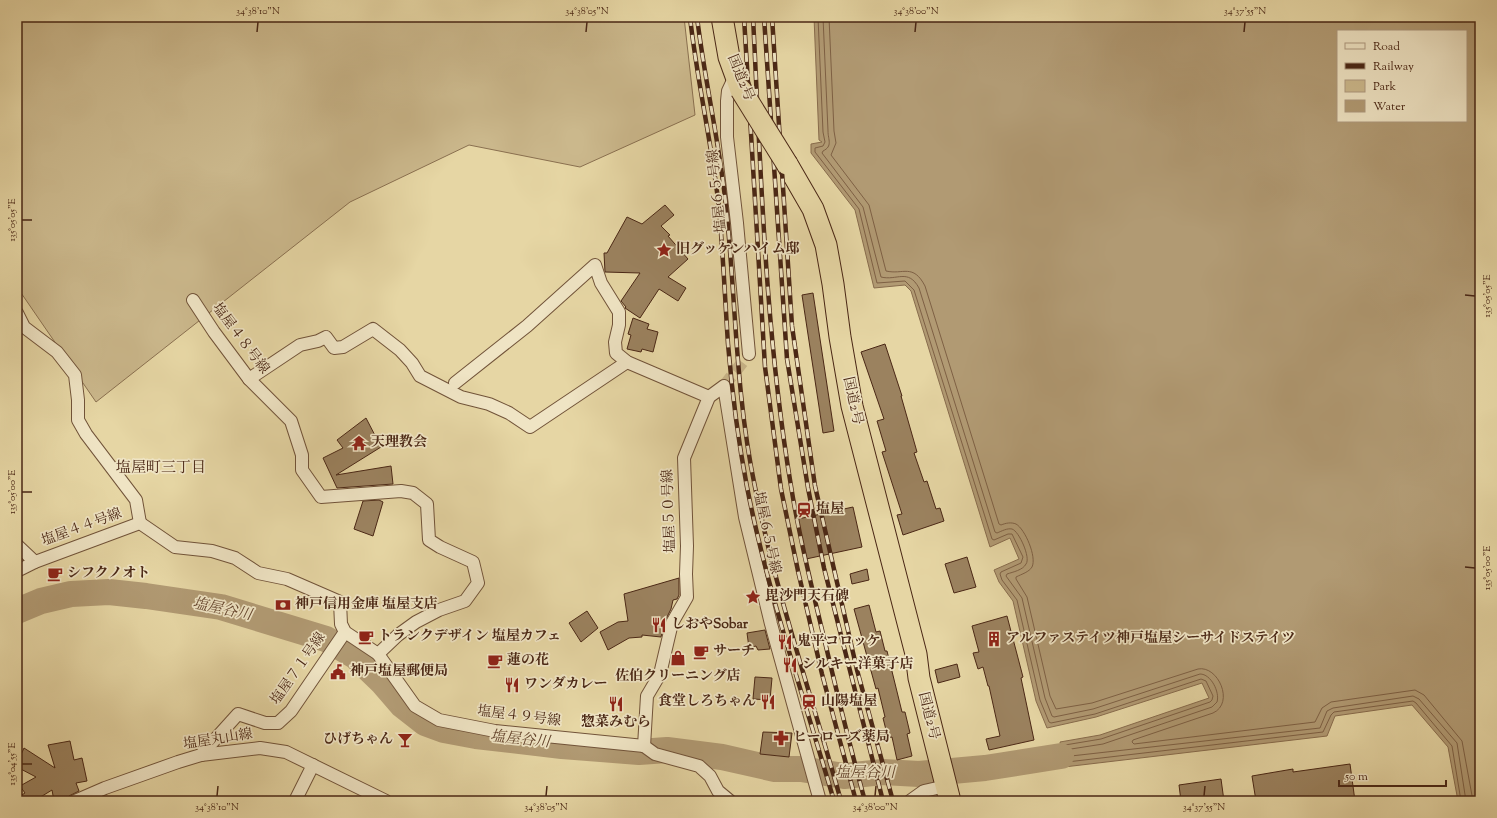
<svg xmlns="http://www.w3.org/2000/svg" width="1497" height="818" viewBox="0 0 1497 818" font-family="'Sorts Mill Goudy','Noto Serif JP',serif">
<rect width="100%" height="100%" fill="#e6d6a4"/>
<filter id="stains"><feTurbulence type="fractalNoise" baseFrequency=".005" numOctaves="4"/><feColorMatrix values="0 0 0 0 .2 0 0 0 0 .09 0 0 0 0 .02 0 0 0 .5 -.17"/></filter>
<radialGradient id="worn" r=".72"><stop offset=".6" stop-color="#630" stop-opacity="0"/><stop offset="1" stop-color="#630" stop-opacity=".3"/></radialGradient>
<polygon fill="#cbb88c" stroke="#8a7050" points="17,17 684,17 695,115 580,167 469,145 350,202 96,402 17,287"/>
<path fill="#b19a73" stroke="#886c4d" fill-rule="evenodd" d="M814 17H1480V801H1458L1448 747 1412 705 1335 716 1327 736 1064 767 1060 742 1100 735 1209 698 1202 683 1096 717 1047 728 1036 701 1013 601 999 582 994 570 1019 559 1010 538 990 547 911 291 905 285 874 288 855 210 811 153V144L822 142 819 140ZM1338 31H1466V121H1338Z"/>
<g fill="none" stroke-linecap="round" stroke-linejoin="round">
<g stroke="#7e6044" stroke-width="1">
<polyline points="818,17 823,132 825,142 823,146 815,148 815,152 859,209 877,283 905,281 914,290 992,539 994,540 1008,534 1012,534 1023,557 1021,563 1001,572 1000,574 1002,580 1017,600 1040,700 1049,722 1051,723 1095,714 1201,679 1206,681 1213,696 1212,700 1210,702 1101,739 1065,745 1064,747 1067,762 1323,732 1331,715 1334,712 1413,701 1416,703 1452,746 1461,801"/>
<path d="M823 17 828 131C828 140 833 146 823 151L822 153 863 207 881 277C897 281 908 268 919 288L995 532 997 533C1002 531 1007 528 1012 529 1019 531 1031 558 1026 564 1023 570 1013 572 1007 574L1006 576 1022 598 1045 698 1052 716 1054 717 1093 709 1200 674C1211 674 1220 692 1217 702L1212 707 1103 744 1071 749 1070 751 1071 756 1320 728 1327 711 1333 708 1413 696 1419 699 1457 743 1466 801"/>
<path d="M829 17 834 131 836 143 831 155 869 205 886 271C903 275 913 263 925 286L999 524 1001 525C1006 523 1011 522 1016 524 1025 529 1037 557 1032 567 1029 572 1022 574 1016 577V579L1027 597 1050 696 1056 709 1092 703 1198 669C1218 665 1235 703 1213 713L1133 740 1132 742 1134 744 1315 722 1322 708 1331 702 1415 690 1424 695 1462 741 1473 801"/>
</g>
<polyline stroke="#b19a73" stroke-width="26" points="17,611 41,601 71,594 109,592 146,596 221,607 326,639 355,656 383,683 402,705 425,723 444,730 476,736 562,746 639,752 667,750 722,757 775,769 801,769 844,776 883,772 919,774 985,768 1061,756"/>
</g>
<g fill="#9b825f" stroke="#4a2715">
<polygon points="665,205 674,215 661,226 670,235 668,236 688,259 668,277 686,288 678,301 659,289 640,318 625,308 626,307 621,301 640,273 605,272 604,253 607,253 627,217 642,224"/>
<polygon points="813,293 834,431 823,433 802,295"/>
<polygon points="633,318 649,324 647,329 658,332 653,352 642,349 641,352 627,349 631,335 628,334"/>
<polygon points="885,344 902,396 901,396 917,452 914,453 924,482 927,481 936,509 940,508 944,521 903,535 897,515 902,514 882,452 886,451 877,421 884,419 861,352"/>
<polygon points="366,418 381,447 336,475 391,466 393,484 337,488 323,458 343,448 337,440"/>
<polygon points="379,500 383,502 373,536 354,529 363,501"/>
<polygon points="853,507 862,547 806,559 798,519"/>
<polygon points="967,557 976,587 954,593 945,564"/>
<polygon points="867,569 869,580 852,584 850,574"/>
<polygon points="679,578 679,595 677,599 673,600 671,609 665,621 661,637 642,635 642,637 629,638 608,650 600,632 618,622 628,621 624,594"/>
<polygon points="869,605 876,632 880,631 885,651 887,651 902,712 905,712 910,733 907,734 912,756 897,760 892,737 888,738 883,718 885,717 878,688 876,689 854,609"/>
<polygon points="587,611 598,628 581,642 569,623"/>
<polygon points="1007,616 1023,677 1021,678 1034,740 989,750 986,739 1000,736 989,686 988,686 983,667 978,669 973,653 979,652 972,626"/>
<polygon points="765,630 770,649 758,650 756,646 749,648 747,633"/>
<polygon points="957,664 960,677 938,683 935,670"/>
<polygon points="755,677 772,678 770,700 753,699"/>
<polygon points="763,732 792,733 789,757 760,754"/>
<polygon points="70,741 74,760 82,758 87,781 76,783 79,791 69,796 68,801 54,801 52,790 34,801 17,801 17,798 25,793 20,786 36,777 17,767 17,763 24,748 55,768 48,745"/>
<polygon points="1350,764 1355,801 1256,801 1252,776 1293,769 1293,772"/>
<polygon points="1221,779 1224,801 1181,801 1179,785"/>
</g>
<g fill="none" stroke-linecap="round" stroke-linejoin="round">
<polyline stroke="#c7b387" stroke-width="12" stroke-dasharray="12 6" stroke-linecap="butt" points="724,386 749,354"/>
<g stroke="#715339" stroke-width="14">
<g id="street">
<polyline points="736,74 728,91 727,101 727,137 737,223 749,354"/>
<polyline points="193,300 214,332 249,379 291,421 302,455 302,470 321,497 401,491 413,493 427,504 429,540 440,547 473,562 478,583 465,601 439,610 416,622 398,635 378,654"/>
<polyline points="17,313 24,327 57,352 75,375 78,400 78,420 86,434 136,500 140,523"/>
<polyline points="249,379 300,345 318,341 326,337 334,348 343,347 373,329 400,350 412,363 420,376 461,397 489,404 509,413 530,427 627,362"/>
<polyline points="455,383 527,326 595,265 601,283 619,312 619,325 615,342 616,353 627,362 709,397"/>
<polyline points="17,545 35,562"/>
<polyline points="17,571 35,562 140,523 175,547 212,551 235,558 258,573 287,579 340,602 341,624 345,632 378,654 415,706 439,720 495,731 644,746"/>
<polyline points="644,746 647,696 660,674 672,623 687,597 686,574 687,546 684,458 709,397 724,386 745,517 771,624 820,801"/>
<polyline points="644,746 655,754 699,766 710,776 718,791 730,801"/>
<polyline points="201,755 238,714 265,723 278,723 291,711 345,632"/>
<polyline points="75,801 105,788 178,762 201,755 260,748 286,752 386,801"/>
<polyline points="295,801 313,765"/>
<polyline points="910,801 924,791 946,786"/>
</g>
</g>
<g stroke="#4a2715" stroke-width="23">
<g id="highway">
<polyline points="722,17 729,57 741,90"/>
<polyline points="787,164 813,209 826,245 833,284 840,337 852,406 916,654 919,678 950,801"/>
</g>
</g>
<use href="#street" stroke="#efe4c4" stroke-width="12"/>
<use href="#highway" stroke="#e6d6a4" stroke-width="21"/>
<g stroke="#4a2715" stroke-width="4.5">
<g id="rail">
<path d="M690 17C697 81 712 144 719 208 723 253 725 299 728 344 732 392 738 440 747 487 768 594 804 697 834 801"/>
<path d="M697 17C705 84 721 149 727 216 736 307 736 397 755 487 776 594 812 697 841 801"/>
<polyline points="744,17 765,367 781,489 798,571 822,674 856,801"/>
<path d="M753 17C761 174 765 331 791 486 799 537 812 588 824 638 837 693 850 747 865 801"/>
<polyline points="764,17 787,359 808,488 824,568 883,801"/>
<polyline points="772,17 792,326 815,486 857,670 893,801"/>
</g>
</g>
<use href="#rail" stroke="#efe4c4" stroke-width="3" stroke-dasharray="9" stroke-linecap="butt"/>
<g stroke="#4a2715" stroke-width="23" stroke-linecap="butt">
<polyline id="highway-bridge" points="741,90 787,164"/>
</g>
<use href="#highway-bridge" stroke="#e6d6a4" stroke-width="21"/>
</g>
<path fill="none" stroke="#4a2715" stroke-width="1.5" d="M257 32 258 22M586 32 587 22M915 32 916 22M1244 32 1245 22M22 220H32M1465 295 1475 296M22 492H32M1465 567 1475 568M22 764H32M217 796 218 786M546 796 547 786M875 796 876 786M1204 796 1205 786"/>
<defs>
<g id="sight-bare" transform="scale(1.2)"><path d="M0-6L1.8-2.2L6-1.7L2.9 1.2L3.7 5.4L0 3.3L-3.7 5.4L-2.9 1.2L-6-1.7L-1.8-2.2Z" fill="#8f2418" stroke="#efe4c4" stroke-width="2.5" paint-order="stroke"/></g>
<g id="temple-bare" transform="scale(1.2)"><path d="M0-6L5-2H3V0L6.5 2.5H4V6H1.5V3h-3V6H-4V2.5H-6.5L-3 0V-2H-5Z" fill="#8f2418" stroke="#efe4c4" stroke-width="2.5" paint-order="stroke"/></g>
<g id="station-bare" transform="scale(1.2)"><path d="M-3-6H3Q5-6 5-4V2Q5 4 3 4L4.5 6H3L1.5 4h-3L-3 6H-4.5L-3 4Q-5 4-5 2V-4Q-5-6-3-6ZM-3.5-4v3h7v-3ZM-3.5 1v1.5H-2V1ZM2 1v1.5H3.5V1Z" fill="#8f2418" stroke="#efe4c4" stroke-width="2.5" paint-order="stroke"/></g>
<g id="cafe-bare" transform="scale(1.2)"><path d="M-5.5-4.5H6V0H3Q3 3.5 0 3.5H-2.5Q-5.5 3.5-5.5 0ZM3-3.2v2h1.7v-2ZM-6 4.5H4V6H-6Z" fill="#8f2418" stroke="#efe4c4" stroke-width="2.5" paint-order="stroke"/></g>
<g id="bank-bare" transform="scale(1.2)"><path d="M-6-4H6V4H-6ZM0-2.3a2.3 2.3 0 1 0 0 4.6a2.3 2.3 0 1 0 0-4.6Z" fill="#8f2418" stroke="#efe4c4" stroke-width="2.5" paint-order="stroke"/></g>
<g id="restaurant-bare" transform="scale(1.2)"><path d="M-5-6h1v4h1v-4h1v4h1v-4h1v5L-1.5 .5V6h-2V.5L-5-1ZM5-6V6H3V1.5H1.5Q1.5-4 5-6Z" fill="#8f2418" stroke="#efe4c4" stroke-width="2.5" paint-order="stroke"/></g>
<g id="building-bare" transform="scale(1.2)"><path d="M-4-6H4V6H1V3H-1V6H-4ZM-2.5-4.3h1.7v1.8h-1.7ZM.8-4.3h1.7v1.8H.8ZM-2.5-1h1.7V.8h-1.7ZM.8-1h1.7V.8H.8Z" fill="#8f2418" stroke="#efe4c4" stroke-width="2.5" paint-order="stroke"/></g>
<g id="shop-bare" transform="scale(1.2)"><path d="M-5-2.5h2.3a2.7 3.5 0 0 1 5.4 0H5L5.5 6h-11ZM-1.5-2.5h3a1.5 2.3 0 0 0-3 0Z" fill="#8f2418" stroke="#efe4c4" stroke-width="2.5" paint-order="stroke"/></g>
<g id="civic-bare" transform="scale(1.2)"><path d="M-.6-6.5H3V-4.5H.6V-3L4-1V1h2V6H-6V1h2V-1L-.6-3ZM-1.2 2.5V6h2.4V2.5Z" fill="#8f2418" stroke="#efe4c4" stroke-width="2.5" paint-order="stroke"/></g>
<g id="pharmacy-bare" transform="scale(1.2)"><path d="M-2-6h4v4h4v4h-4v4h-4v-4h-4v-4h4Z" fill="#8f2418" stroke="#efe4c4" stroke-width="2.5" paint-order="stroke"/></g>
<g id="bar-bare" transform="scale(1.2)"><path d="M-6-5H6L.8 .8V4.5H3.5V6h-7V4.5H-.8V.8Z" fill="#8f2418" stroke="#efe4c4" stroke-width="2.5" paint-order="stroke"/></g>
</defs>
<g fill-rule="evenodd">
<use href="#sight-bare" x="664" y="250"/>
<use href="#temple-bare" x="359" y="443"/>
<use href="#station-bare" x="804" y="510"/>
<use href="#cafe-bare" x="55" y="574"/>
<use href="#sight-bare" x="753" y="597"/>
<use href="#bank-bare" x="283" y="605"/>
<use href="#restaurant-bare" x="659" y="625"/>
<use href="#cafe-bare" x="366" y="637"/>
<use href="#building-bare" x="994" y="639"/>
<use href="#restaurant-bare" x="785" y="642"/>
<use href="#cafe-bare" x="701" y="652"/>
<use href="#shop-bare" x="678" y="658"/>
<use href="#cafe-bare" x="495" y="661"/>
<use href="#restaurant-bare" x="790" y="665"/>
<use href="#civic-bare" x="338" y="672"/>
<use href="#restaurant-bare" x="512" y="685"/>
<use href="#restaurant-bare" x="768" y="702"/>
<use href="#station-bare" x="809" y="702"/>
<use href="#restaurant-bare" x="616" y="704"/>
<use href="#pharmacy-bare" x="781" y="738"/>
<use href="#bar-bare" x="405" y="740"/>
</g>
<g text-anchor="middle" dominant-baseline="central" stroke-width="3.5" stroke-linejoin="round" paint-order="stroke">
<g font-size="14" fill="#4a2715" stroke="#efe4c4">
<text transform="translate(740 78) rotate(68)">国道2号</text>
<text transform="translate(718 191) rotate(-96)">塩屋６５号線</text>
<text transform="translate(240 339) rotate(53)">塩屋４８号線</text>
<text transform="translate(852 401) rotate(78)">国道2号</text>
<text transform="translate(670 511) rotate(-92)">塩屋５０号線</text>
<text transform="translate(82 528) rotate(-20)">塩屋４４号線</text>
<text transform="translate(766 533) rotate(78)">塩屋６５号線</text>
<text transform="translate(299 669) rotate(-55)">塩屋７１号線</text>
<text transform="translate(928 716) rotate(76)">国道2号</text>
<text transform="translate(519 717) rotate(7)">塩屋４９号線</text>
<text transform="translate(218 740) rotate(-9)">塩屋丸山線</text>
</g>
<g font-size="14" font-weight="bold" fill="#4a2715" stroke="#efe4c4" text-anchor="start">
<text x="676" y="250">旧グッケンハイム邸</text>
<text x="371" y="443">天理教会</text>
<text x="816" y="510">塩屋</text>
<text x="67" y="574">シフクノオト</text>
<text x="765" y="597">毘沙門天石碑</text>
<text x="295" y="605">神戸信用金庫 塩屋支店</text>
<text x="671" y="625">しおやSobar</text>
<text x="378" y="637">トランクデザイン 塩屋カフェ</text>
<text x="1006" y="639">アルファステイツ神戸塩屋シーサイドステイツ</text>
<text x="797" y="642">鬼平コロッケ</text>
<text x="713" y="652">サーチ</text>
<text x="507" y="661">蓮の花</text>
<text x="802" y="665">シルキー洋菓子店</text>
<text x="350" y="672">神戸塩屋郵便局</text>
<text x="678" y="677" text-anchor="middle">佐伯クリーニング店</text>
<text x="524" y="685">ワンダカレー</text>
<text x="756" y="702" text-anchor="end">食堂しろちゃん</text>
<text x="821" y="702">山陽塩屋</text>
<text x="616" y="723" text-anchor="middle">惣菜みむら</text>
<text x="793" y="738">ヒーローズ薬局</text>
<text x="393" y="740" text-anchor="end">ひげちゃん</text>
</g>
<g font-size="15" fill="#4a2715" stroke="#efe4c4">
<text x="161" y="468">塩屋町三丁目</text>
</g>
<g font-size="15" font-style="italic" fill="#64442c" stroke="#efe4c4">
<text transform="translate(222 610) rotate(12)">塩屋谷川</text>
<text transform="translate(520 740) rotate(6)">塩屋谷川</text>
<text x="865" y="773">塩屋谷川</text>
</g>
</g>
<rect width="1497" height="818" fill="none" stroke="#e6d6a4" stroke-width="44"/>
<rect x="1337" y="30" width="130" height="92" fill="#efe4c4" stroke="#ad987e"/>
<rect x="1345" y="43" width="20" height="6" fill="#efe4c4" stroke="#ad987e"/>
<text x="1373" y="50" font-size="12" fill="#4a2715">Road</text>
<rect x="1345" y="63" width="20" height="6" fill="#4a2715" stroke="#ad987e"/>
<text x="1373" y="70" font-size="12" fill="#4a2715">Railway</text>
<rect x="1345" y="80" width="20" height="12" fill="#cbb88c" stroke="#ad987e"/>
<text x="1373" y="90" font-size="12" fill="#4a2715">Park</text>
<rect x="1345" y="100" width="20" height="12" fill="#b19a73" stroke="#ad987e"/>
<text x="1373" y="110" font-size="12" fill="#4a2715">Water</text>
<path d="M1339 780v6h107v-6" fill="none" stroke="#4a2715" stroke-width="2"/>
<text x="1345" y="780" font-size="12" fill="#4a2715" stroke="#efe4c4" stroke-width="3" paint-order="stroke">50 m</text>
<rect x="22" y="22" width="1453" height="774" fill="none" stroke="#4a2715" stroke-width="1.5"/>
<g font-size="10" text-anchor="middle" fill="#4a2715">
<text x="258" y="14">34°38'10"N</text>
<text x="587" y="14">34°38'05"N</text>
<text x="916" y="14">34°38'00"N</text>
<text x="1245" y="14">34°37'55"N</text>
<text transform="translate(11 220) rotate(-90)" y="4">135°05'05"E</text>
<text transform="translate(1486 296) rotate(-90)" y="4">135°05'05"E</text>
<text transform="translate(11 492) rotate(-90)" y="4">135°05'00"E</text>
<text transform="translate(1486 568) rotate(-90)" y="4">135°05'00"E</text>
<text transform="translate(11 764) rotate(-90)" y="4">135°04'55"E</text>
<text x="217" y="810">34°38'10"N</text>
<text x="546" y="810">34°38'05"N</text>
<text x="875" y="810">34°38'00"N</text>
<text x="1204" y="810">34°37'55"N</text>
</g>
<rect width="100%" height="100%" filter="url(#stains)"/>
<rect width="100%" height="100%" fill="url(#worn)"/>
</svg>
